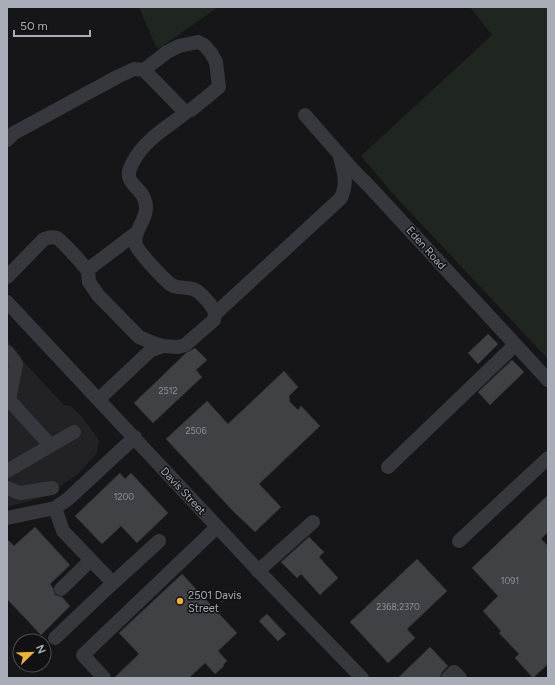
<svg xmlns="http://www.w3.org/2000/svg" width="555" height="685" viewBox="0 0 555 685" font-family="Figtree,sans-serif">
<rect width="100%" height="100%" fill="#161618"/>
<polygon fill="#222225" points="7,340 22,357 21,359 64,405 71,406 82,417 99,440 97,453 78,474 44,497 7,507"/>
<g fill="#1e261f">
<polygon points="139,7 218,7 160,48 156,47"/>
<polygon points="470,7 548,7 548,359 394,195 361,156 492,35"/>
</g>
<g fill="#404145" stroke="#303034">
<polygon points="488,334 498,344 478,364 468,353"/>
<polygon points="195,348 207,360 196,370 202,377 153,423 134,403 186,353"/>
<polygon points="512,360 524,372 490,405 478,392"/>
<polygon points="284,371 298,387 289,396 290,402 298,410 301,406 320,426 259,484 281,507 255,532 232,510 166,439 207,401 228,424"/>
<polygon points="120,473 125,479 131,473 168,513 137,543 121,526 102,544 75,516"/>
<polygon points="548,495 548,532 541,539 548,546 548,664 533,678 515,658 519,654 499,633 501,631 483,611 498,596 472,568"/>
<polygon points="35,527 70,565 50,584 53,588 55,595 62,597 70,606 41,635 7,599 7,539 14,546"/>
<polygon points="309,537 324,552 319,557 338,578 320,595 301,574 297,578 281,562"/>
<polygon points="417,559 447,591 407,629 415,638 388,663 350,622"/>
<polygon points="182,574 237,633 218,651 227,661 223,665 224,666 215,674 205,663 189,678 114,678 139,654 119,633"/>
<polygon points="267,614 286,634 278,641 259,621"/>
<polygon points="430,647 448,666 442,672 440,677 439,678 398,678"/>
</g>
<g fill="none" stroke-linecap="round" stroke-linejoin="round">
<g stroke="#37383d" stroke-width="14">
<polyline points="305,115 354,171 369,186 548,380"/>
<polyline points="7,140 14,133 117,77 134,69 144,70 184,111 191,110 219,87 216,62 211,53 204,45 198,42 179,46 167,52 144,70"/>
<path d="M136 233 90 268 88 272 89 282 98 295 139 337 156 344 163 346 178 347 185 345 214 320C214 319 215 314 215 314 214 307 200 291 193 289 186 287 177 289 170 284 164 279 138 252 136 245 132 232 146 222 146 208 146 191 132 188 129 177 128 171 130 168 133 162 145 139 168 127 188 111"/>
<path d="M7 277 44 239C48 238 52 236 57 238 63 242 83 264 88 271"/>
<polyline points="7,302 268,581 362,678"/>
<path d="M215 314 341 198C348 182 344 173 340 157"/>
<polyline points="7,352 16,364 9,400 50,445"/>
<polyline points="99,399 151,350 163,346"/>
<polyline points="388,467 515,345"/>
<polyline points="7,471 74,432"/>
<polyline points="7,488 20,493 52,488"/>
<polyline points="55,508 63,531 113,583 55,638"/>
<polyline points="7,518 55,508 68,499 135,437"/>
<polyline points="459,541 548,458"/>
<polyline points="258,571 313,522"/>
<polyline points="113,583 159,541"/>
<polyline points="61,589 91,560"/>
<polyline points="104,678 83,655 217,527"/>
<polyline points="448,678 454,672 460,678"/>
</g>
</g>
<circle fill="#f2b134" stroke="#111113" stroke-width="1.5" cx="180" cy="601" r="4"/>
<g text-anchor="middle" dominant-baseline="central" stroke-width="3" stroke-linejoin="round" paint-order="stroke">
<g font-size="9" fill="#8e929b">
<text x="168" y="390">2512</text>
<text x="196" y="430">2506</text>
<text x="124" y="496">1200</text>
<text x="510" y="580">1091</text>
<text x="398" y="606">2368;2370</text>
</g>
<g font-size="11" fill="#a8adb8" stroke="#111113">
<text transform="translate(426 248) rotate(48)">Eden Road</text>
<text transform="translate(183 491) rotate(47)">Davis Street</text>
</g>
<g font-size="11" fill="#a8adb8" stroke="#111113" text-anchor="start">
<text x="188" y="595">2501 Davis<tspan x="188" dy="13">Street</tspan></text>
</g>
</g>
<rect width="555" height="685" fill="none" stroke="#a8adb8" stroke-width="16"/>
<g transform="translate(32 653) rotate(67)"><circle r="19" fill="#111113" stroke="#4d4f55"/>
<path d="M0-3L7 15L0 10L-7 15Z" fill="#f2b134"/>
<text y="-6" font-size="11" font-weight="bold" text-anchor="middle" fill="#a8adb8">N</text>
</g>
<path d="M14 30v6h76v-6" fill="none" stroke="#a8adb8" stroke-width="2"/>
<text x="20" y="30" font-size="12" fill="#a8adb8" stroke="#111113" stroke-width="3" paint-order="stroke">50 m</text>
</svg>
